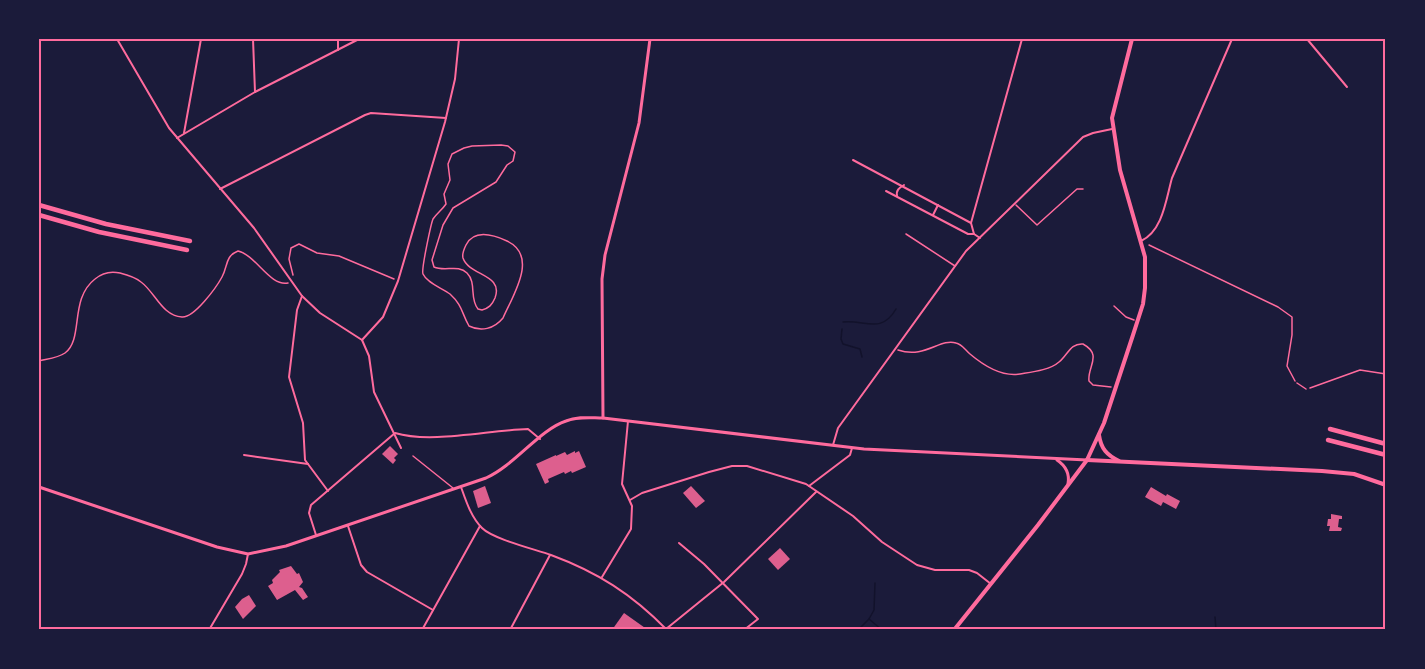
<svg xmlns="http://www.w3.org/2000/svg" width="1425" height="669" viewBox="0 0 1425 669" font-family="'Varela Round',sans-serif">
<rect width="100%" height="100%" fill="#1b1b3a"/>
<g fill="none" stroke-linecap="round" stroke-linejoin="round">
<g stroke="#12122b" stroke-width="1.5">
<path d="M843 322C864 319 881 335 896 309"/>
<polyline points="842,329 841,339 843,344 860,349 862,357"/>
<polyline points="1215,617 1216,630"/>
<polyline points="869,619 874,610 875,583"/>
<polyline points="858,630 869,619 882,630"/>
</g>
</g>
<g fill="#dd5f8e">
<polygon points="390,446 398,454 394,458 396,460 393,464 382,454"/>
<polygon points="575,451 575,453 579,451 586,467 572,473 571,471 565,474 564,472 548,479 549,482 545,484 536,464 556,455 556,456 565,452 567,455"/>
<polygon points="485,486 491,503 478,508 473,491"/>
<polygon points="691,486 705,501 696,508 683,493"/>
<polygon points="1151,487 1166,496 1167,494 1180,501 1176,509 1163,502 1161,506 1145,497"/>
<polygon points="1331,514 1342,516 1342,519 1339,519 1338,527 1342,528 1341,531 1329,531 1330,526 1327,526 1328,519 1331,519"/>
<polygon points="780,548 790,559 778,570 768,559"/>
<polygon points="291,566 297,574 299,573 303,582 299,587 302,588 308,597 303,600 295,590 277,600 268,586 273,583 272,580 280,572 279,570"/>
<polygon points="249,595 256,606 243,619 235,607 242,599"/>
<polygon points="624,613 648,630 612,630"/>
</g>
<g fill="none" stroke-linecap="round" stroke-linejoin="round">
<g stroke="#ff6b9d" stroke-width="1.5">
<path d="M501 145 508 146 515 152 513 161 507 165 496 182 453 208 443 225 432 260 434 267C445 272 458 264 467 273 477 283 469 298 478 309L482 310C489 308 492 305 495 298 504 274 469 276 463 258 462 254 464 249 466 245 474 229 494 235 507 241 539 256 513 295 503 318 494 329 481 332 469 326 461 312 463 306 450 294 442 288 427 283 423 274 421 270 431 224 433 219 437 213 442 210 446 204L444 194 450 180 448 164 452 154 464 148 472 146Z"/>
<polyline points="1149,245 1278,307 1292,317 1292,335 1287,366 1295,381"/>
<polyline points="293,275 289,259 291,248 299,244 317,253 339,256 394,279"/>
<polyline points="1114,306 1126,317 1134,320"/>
<path d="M898 350C925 359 940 338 956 343 962 344 965 350 970 354 983 365 1002 377 1020 374 1032 372 1050 370 1059 362 1068 355 1070 343 1083 344 1103 355 1087 367 1089 381L1093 385 1111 387"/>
<path d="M39 361C47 359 58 358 65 353 84 339 69 299 95 279 102 273 111 271 120 273 128 275 135 277 141 282 155 292 162 316 182 317 194 318 216 288 222 277 228 266 225 256 238 251 256 255 270 287 288 283"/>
<polyline points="1310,388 1360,370 1386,374"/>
</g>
<g stroke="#ff6b9d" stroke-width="1.5">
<polyline points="1016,205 1037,225 1077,189 1083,189"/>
<polyline points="906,234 955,266"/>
<polyline points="1297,383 1306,389"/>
<polyline points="413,456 453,488"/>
</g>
<g stroke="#ff6b9d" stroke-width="2">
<polyline points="117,39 169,128 254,228 302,296 320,313 362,340 369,356 374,392 401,448"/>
<polyline points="253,39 255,92"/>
<polyline points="338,39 338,50"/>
<polyline points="1307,39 1347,87"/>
<polyline points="184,133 201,39"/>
<polyline points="177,138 255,92 359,39"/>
<polyline points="853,160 971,223"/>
<polyline points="220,189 365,115 371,113 446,118"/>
<polyline points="886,191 968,234 974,234"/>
<path d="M897 196C896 190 899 188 904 185"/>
<polyline points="933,215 938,205"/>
<polyline points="980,238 974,234 971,223 1022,39"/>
<path d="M1141 241C1163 231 1166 199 1172 178L1232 39"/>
<polyline points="302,296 297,310 289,377 303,423 305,460 328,491"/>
<polyline points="362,340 383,317 398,281 445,122 455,79 459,39"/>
<polyline points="833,445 838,428 966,251 1083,137 1093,133 1112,129"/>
<polyline points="244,455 308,464"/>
<polyline points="809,486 850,455 852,448"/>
<path d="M461 487C466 501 471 517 482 528 493 539 534 549 551 555 597 572 632 594 667 630"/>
<polyline points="630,500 642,493 709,472 732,466 747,466 806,484 853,516 882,542 917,565 935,570 969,570 977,573 991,584"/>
<polyline points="348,526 361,565 367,572 433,610"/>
<path d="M316 535 309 513 311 505 395 433C431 444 489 430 528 429L540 439"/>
<polyline points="679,543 704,564 758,619 744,630"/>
<polyline points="602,577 631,529 632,506 622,484 628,421"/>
<polyline points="666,629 724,582 816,492"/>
<polyline points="209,630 242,574 246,564 248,554"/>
<polyline points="422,630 480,526"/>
<polyline points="510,630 550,555"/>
</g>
<g stroke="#ff6b9d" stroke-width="3">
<polyline points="603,418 602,279 605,255 639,123 650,39"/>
<path d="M1057 460C1066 466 1070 473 1068 484"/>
<path d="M39 487 217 547 248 554 286 546 486 478C515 465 539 430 566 421 578 416 591 418 603 418L864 449 1087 460"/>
</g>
<g stroke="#ff6b9d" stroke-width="4">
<path d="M1099 435C1101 449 1107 455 1119 461"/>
<polyline points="1087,460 1322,471 1354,474 1386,485"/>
<polyline points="954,630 1038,525 1087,460 1104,423 1133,335 1143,304 1145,288 1145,257 1120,170 1112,118 1132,39"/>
</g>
<g stroke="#ff6b9d" stroke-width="4.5">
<polyline points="39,205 106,224 190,241"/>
<polyline points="39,215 99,232 187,250"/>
<polyline points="1330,429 1386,444"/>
<polyline points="1328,440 1386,455"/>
</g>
</g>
<rect width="1425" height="669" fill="none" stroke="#1b1b3a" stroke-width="81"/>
<rect x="40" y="40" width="1344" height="588" fill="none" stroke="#ff6b9d" stroke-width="2"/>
</svg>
